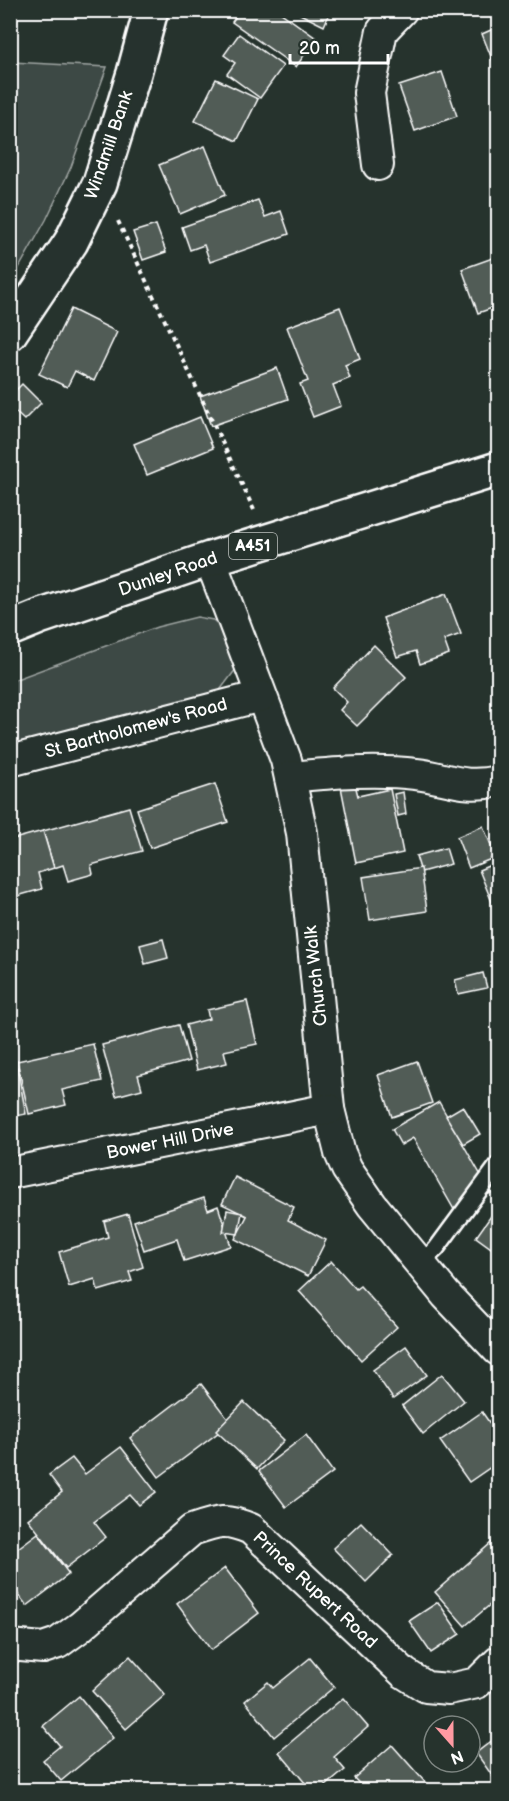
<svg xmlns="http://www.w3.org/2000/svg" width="509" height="1801" viewBox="0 0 509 1801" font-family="'Balsamiq Sans',sans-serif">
<rect width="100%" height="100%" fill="#26332d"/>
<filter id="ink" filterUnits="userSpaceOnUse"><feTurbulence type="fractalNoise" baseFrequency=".0167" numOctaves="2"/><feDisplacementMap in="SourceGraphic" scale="12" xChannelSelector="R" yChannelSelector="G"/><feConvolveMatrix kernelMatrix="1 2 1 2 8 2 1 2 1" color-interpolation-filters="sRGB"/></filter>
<g filter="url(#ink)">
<g fill="#3e4944" stroke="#9ea4a2" stroke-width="1.5">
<polygon points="11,62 107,67 71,167 46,220 11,282"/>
<polygon points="197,617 213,620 222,628 236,669 205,710 11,761 11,681 157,627"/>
</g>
<g fill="#515c57" stroke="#fff" stroke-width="1.5">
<polygon points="240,10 277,10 316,38 296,67 232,22"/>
<polygon points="292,10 331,10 324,26"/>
<polygon points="498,27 498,74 482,34"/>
<polygon points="239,34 283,66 260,98 227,74 235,63 224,55"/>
<polygon points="442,72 457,116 415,131 399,86"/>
<polygon points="216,79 258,99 237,141 195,121"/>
<polygon points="205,146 225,195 180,214 159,165"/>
<polygon points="258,200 265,217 281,211 289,234 210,262 204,245 190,250 182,227"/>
<polygon points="156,225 166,252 143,260 133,232"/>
<polygon points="498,256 498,306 478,313 462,269"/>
<polygon points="340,307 360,359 345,365 350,378 333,385 341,406 313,417 300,384 308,381 287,327"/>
<polygon points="71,309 117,332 94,381 75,371 67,387 39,374"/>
<polygon points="277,368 288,399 211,426 200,396"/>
<polygon points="22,384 41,403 24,420 10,407 10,396"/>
<polygon points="200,417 213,448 147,475 134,444"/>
<polygon points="446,594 461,634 444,640 449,654 420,664 416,651 397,657 383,618"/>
<polygon points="374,645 406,677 357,726 340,710 347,702 333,688"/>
<polygon points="215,784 228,822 150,848 137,809"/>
<polygon points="355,784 358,796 390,789 403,853 356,863 341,787"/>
<polygon points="403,792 406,814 398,816 394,794"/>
<polygon points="129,807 142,851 91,865 93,874 68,881 63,865 54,868 43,831"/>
<polygon points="483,826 496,857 469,868 457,837"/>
<polygon points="43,831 54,868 38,873 42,889 10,898 10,840"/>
<polygon points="446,848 451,864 421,872 416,856"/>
<polygon points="498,862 498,905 494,907 479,870"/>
<polygon points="421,868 427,911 370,920 363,877"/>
<polygon points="163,939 168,958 145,964 140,945"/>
<polygon points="483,973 487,988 458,994 455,980"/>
<polygon points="247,1001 257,1044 224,1051 227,1063 197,1070 186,1025 209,1019 207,1010"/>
<polygon points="179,1025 189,1061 138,1075 142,1089 116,1096 102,1045"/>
<polygon points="93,1044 102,1081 62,1090 66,1105 29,1114 17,1061"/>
<polygon points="417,1061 432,1103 392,1117 378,1075"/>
<polygon points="17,1067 26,1114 10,1117 10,1068"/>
<polygon points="439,1102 491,1193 456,1213 413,1138 401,1145 392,1129"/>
<polygon points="463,1106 480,1134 463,1144 446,1116"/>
<polygon points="235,1177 294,1207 288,1220 326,1240 308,1276 235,1239 247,1216 222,1204"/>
<polygon points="204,1198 208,1210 218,1206 231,1246 184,1261 177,1239 144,1250 134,1221"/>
<polygon points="498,1206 498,1253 476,1237"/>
<polygon points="227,1210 242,1213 238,1234 223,1232"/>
<polygon points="128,1214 143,1267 129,1272 132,1281 98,1291 95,1279 69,1287 59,1252 108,1237 104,1221"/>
<polygon points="331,1261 356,1289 360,1286 397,1327 361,1360 299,1291"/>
<polygon points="406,1346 427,1375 393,1399 373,1370"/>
<polygon points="442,1374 464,1401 423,1434 402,1406"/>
<polygon points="201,1384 231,1423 159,1477 130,1438"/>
<polygon points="244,1402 284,1440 257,1469 216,1431"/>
<polygon points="482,1412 498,1435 498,1462 469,1482 440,1441"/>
<polygon points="306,1435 333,1472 286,1507 259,1471"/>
<polygon points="121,1447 156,1492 139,1505 130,1495 94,1522 106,1537 66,1568 28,1519 62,1492 49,1475 72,1458 85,1474"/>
<polygon points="361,1522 393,1555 366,1582 333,1548"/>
<polygon points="38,1533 69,1574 27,1606 10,1584 10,1554"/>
<polygon points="498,1537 498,1598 465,1626 435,1592"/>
<polygon points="225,1568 259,1613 211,1650 177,1604"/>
<polygon points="438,1602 460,1634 431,1653 409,1621"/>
<polygon points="130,1656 165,1695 126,1729 92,1691"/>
<polygon points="310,1658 334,1687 274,1737 245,1701 268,1682 273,1688"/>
<polygon points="79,1696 113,1738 61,1781 43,1760 60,1746 43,1726"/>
<polygon points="343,1698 368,1727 334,1757 345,1770 321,1790 311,1790 279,1752"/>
<polygon points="498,1736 498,1784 476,1753"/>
<polygon points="392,1745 432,1790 365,1790 354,1778"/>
</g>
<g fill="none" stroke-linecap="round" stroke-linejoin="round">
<g stroke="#fff" stroke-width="20">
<polyline id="lane" points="420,1264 436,1249 498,1165"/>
</g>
<g stroke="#fff" stroke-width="34">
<g id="street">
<polyline points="378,165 369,93 382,31 402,10"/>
<polyline points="210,559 286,760 302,833 329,1109 340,1153 347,1169 372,1205 446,1295 498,1350"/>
<polyline points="10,761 261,696"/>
<path d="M290 777C332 773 374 769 416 774 449 778 463 789 498 781"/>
<polyline points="10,1173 329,1109"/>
<path d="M10 1645 43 1648 58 1643 80 1627 192 1530C218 1521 225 1518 251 1529L404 1673 426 1687 449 1689 477 1683 498 1662"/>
</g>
</g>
<g stroke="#fff" stroke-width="38">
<polyline id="secondary" points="10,333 71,242 100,183 134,73 151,10"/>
</g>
<g stroke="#fff" stroke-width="38">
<polyline id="primary" points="10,629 42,616 210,559 498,469"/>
</g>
<polyline stroke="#fff" stroke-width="4" stroke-dasharray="4.5 4.5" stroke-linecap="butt" points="118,221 254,510"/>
<use href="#lane" stroke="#26332d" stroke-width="15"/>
<use href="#street" stroke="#26332d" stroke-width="30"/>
<use href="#secondary" stroke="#26332d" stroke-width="33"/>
<use href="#primary" stroke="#26332d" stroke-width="33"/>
</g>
</g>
<g text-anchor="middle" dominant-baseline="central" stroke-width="5" stroke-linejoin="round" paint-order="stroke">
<rect fill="#26332d" stroke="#bec2c0" stroke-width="1.5" x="229" y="533" width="48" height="26" rx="4.5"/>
<g font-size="16" font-weight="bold" fill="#fff">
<text x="253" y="546">A451</text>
</g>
<g font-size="18" fill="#fff" stroke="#26332d">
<text transform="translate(109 145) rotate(-71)">Windmill Bank</text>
<text transform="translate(168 574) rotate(-19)">Dunley Road</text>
<text transform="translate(136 728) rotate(-15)">St Bartholomew's Road</text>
<text transform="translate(316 976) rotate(-96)">Church Walk</text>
<text transform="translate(170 1141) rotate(-11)">Bower Hill Drive</text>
<text transform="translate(315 1590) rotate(43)">Prince Rupert Road</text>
</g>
</g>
<rect width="509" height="1801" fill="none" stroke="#26332d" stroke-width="36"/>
<rect x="18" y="18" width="473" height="1765" fill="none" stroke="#fff" stroke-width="2" filter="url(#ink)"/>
<g transform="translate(452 1744) rotate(159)"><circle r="28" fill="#26332d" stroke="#7d8581" stroke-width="1.5"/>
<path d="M0-4.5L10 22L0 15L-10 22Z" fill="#ff9aa2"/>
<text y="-9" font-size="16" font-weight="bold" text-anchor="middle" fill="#ffffff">N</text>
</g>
<path d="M290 54v9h98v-9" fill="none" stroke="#ffffff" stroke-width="3"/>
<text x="299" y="54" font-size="18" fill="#ffffff" stroke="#26332d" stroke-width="4.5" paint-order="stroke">20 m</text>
</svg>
